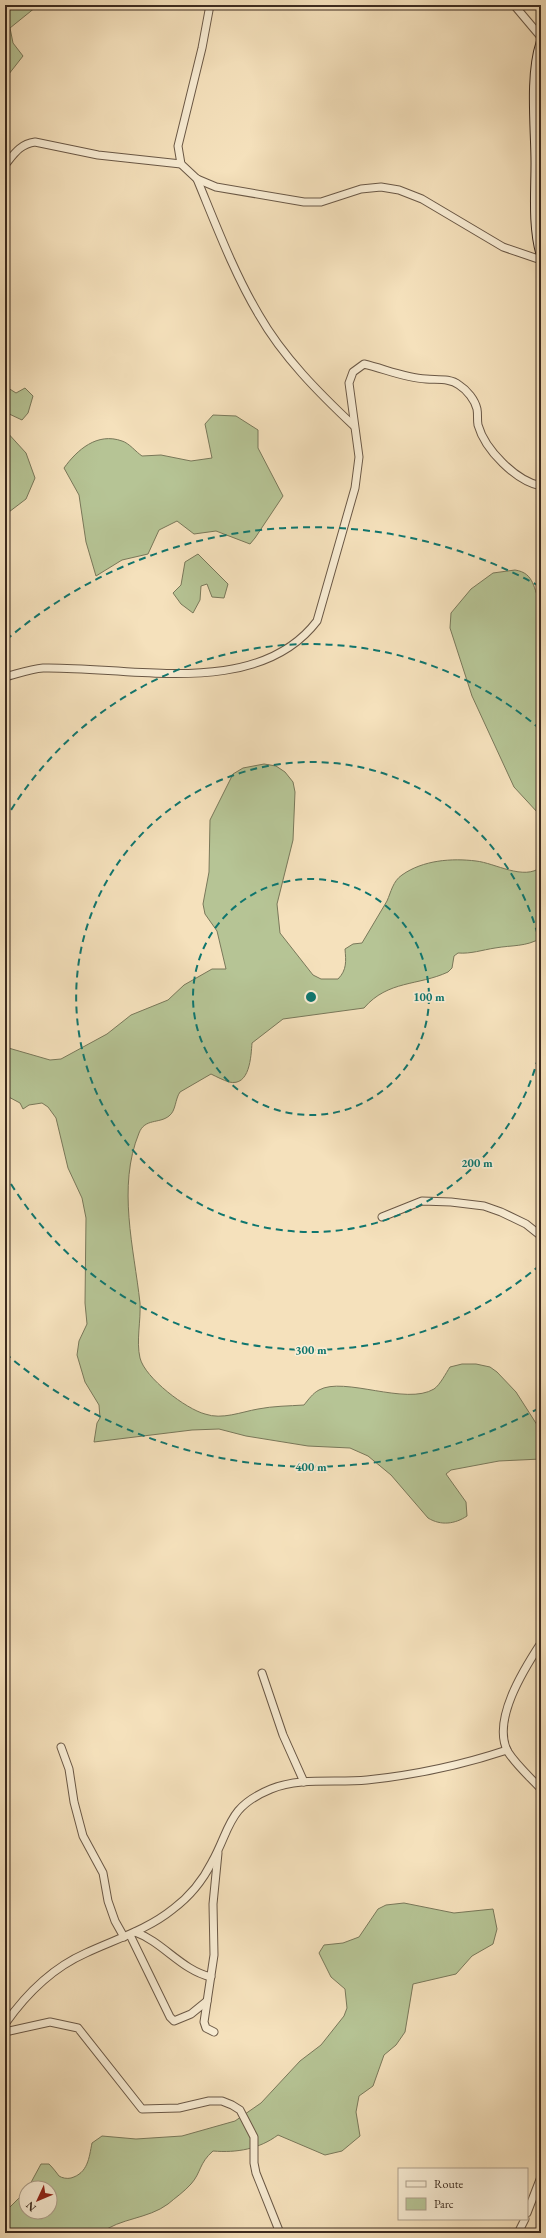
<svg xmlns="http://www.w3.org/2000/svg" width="546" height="2238" viewBox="0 0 546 2238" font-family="'EB Garamond',serif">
<rect width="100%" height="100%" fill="#f5e1bc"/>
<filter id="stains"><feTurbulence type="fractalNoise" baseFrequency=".005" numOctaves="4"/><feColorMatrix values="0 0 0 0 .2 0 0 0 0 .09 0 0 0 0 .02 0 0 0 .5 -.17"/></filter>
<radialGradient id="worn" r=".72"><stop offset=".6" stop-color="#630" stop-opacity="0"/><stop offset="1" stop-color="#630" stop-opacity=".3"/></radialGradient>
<g fill="#b6c495" stroke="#79785a">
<polygon points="5,5 33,5 36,7 10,28 13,43 23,56 5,79"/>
<polygon points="5,386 16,393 25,388 33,396 28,413 22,420 5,412"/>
<path d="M213 415 236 416 258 430V448L283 496 255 538 250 544 216 531 194 534 177 521 159 530 148 554 122 560 96 576 86 542 79 495 64 468C77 450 97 432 122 441 129 443 136 452 142 456L161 455 191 461 212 458 205 424Z"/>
<polygon points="5,430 26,453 35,478 26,499 5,515"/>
<polygon points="198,554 228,584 224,598 212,597 207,584 201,586 200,600 193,613 181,604 173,593 181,585 185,562"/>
<path d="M515 570C535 573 533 589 541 605V830L538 813 514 787 472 696 450 628 451 613 471 589 493 573Z"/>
<path d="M264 764 276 766 285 772 293 782 295 792 293 840 277 904 280 933 313 975 321 979H338C347 970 346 961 345 949L353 944 362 943C370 929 379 915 387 901 391 892 393 881 402 875 423 860 452 858 476 861 495 863 524 881 541 867V938C526 947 512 945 495 948 482 950 471 954 458 953L454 956 452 968 448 972C418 986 388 980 364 1008L283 1019 252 1043C251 1056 250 1087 229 1082 223 1080 217 1077 211 1074L180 1092C175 1099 176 1111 169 1116 159 1124 145 1118 139 1133 117 1187 134 1248 140 1303 141 1321 136 1341 140 1358 145 1378 186 1409 205 1414 222 1420 241 1412 258 1409 273 1406 289 1406 304 1405 308 1400 313 1393 319 1390 344 1376 406 1406 434 1389 440 1385 446 1373 450 1367L462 1364H476L490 1367 497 1372 516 1392 541 1431V1459L499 1461 451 1470 446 1474 466 1502 467 1516C455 1524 441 1526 428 1518L391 1475 368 1456 350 1448 308 1446 246 1436 219 1429 192 1430 94 1442 97 1423 100 1418 99 1405 85 1382 77 1355 79 1341 87 1324 85 1303 86 1218 82 1198 68 1168 56 1118 48 1107 42 1103 29 1105 23 1109 20 1103 5 1095V1047L50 1060 61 1059 107 1034 131 1015 168 1000 184 985 212 969H226L217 931 205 914 203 904 209 872 210 820 233 774 243 768Z"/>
<path d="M404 1903 454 1913 493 1909 497 1929 493 1944 472 1956 456 1974 413 1984 405 2032 396 2045 384 2055 373 2086 359 2096 356 2112 360 2136 342 2151 325 2155 278 2135C259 2149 237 2153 213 2151 199 2163 201 2173 191 2184 185 2191 175 2198 168 2204 148 2219 120 2218 101 2233H5V2212L26 2191V2212H50V2188H28L41 2164H49C53 2168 56 2172 59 2176 62 2178 67 2179 71 2178 88 2173 89 2158 92 2143L102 2136 136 2139 182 2136 235 2121 261 2103 300 2061 321 2045 344 2016 347 2008 345 1989 331 1977 319 1953 324 1945 343 1943 359 1937 378 1909 386 1905Z"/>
</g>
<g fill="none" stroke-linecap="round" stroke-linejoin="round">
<g stroke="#6a5846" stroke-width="9">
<g id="street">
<polyline points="210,5 202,48 178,146 181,164 197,179 216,187 304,202 321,202 361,189 381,187 399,190 422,199 503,247 541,260"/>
<polyline points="514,5 541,37"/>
<path d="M5 165C14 154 20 144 35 142L98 155 181 164"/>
<path d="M197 179C216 225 234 273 259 315 283 357 319 393 354 426"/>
<path d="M5 677C17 674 30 669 43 668 128 666 257 700 317 621L355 488 359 457 349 383 353 372 364 364C385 369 405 378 426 379 437 380 450 378 459 385 467 390 475 400 477 409 478 414 477 420 478 425 485 450 516 481 541 486"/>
<polyline points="382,1217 422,1201 451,1202 484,1206 501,1212 526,1224 541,1236"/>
<path d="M541 1643C524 1669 491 1721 508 1752 517 1766 530 1777 541 1789"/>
<polyline points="262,1673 283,1735 304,1782"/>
<polyline points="61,1747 69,1769 74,1802 83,1836 103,1873 108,1901 115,1921 124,1937"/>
<path d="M135 1932C163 1942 181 1970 211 1977"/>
<polyline points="130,1935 170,2017 174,2021 191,2014 207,2001"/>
<path d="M5 2024C26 1994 52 1968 86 1953 116 1939 147 1930 173 1909 189 1897 203 1880 212 1862 231 1828 227 1807 271 1789 300 1777 336 1783 367 1780 415 1775 462 1765 507 1750"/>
<polyline points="5,2032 50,2022 78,2028 142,2109 179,2108 209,2101 222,2101 232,2105 240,2110 254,2137 254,2163 256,2173 280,2233"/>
<polyline points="214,2032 206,2028 204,2022 214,1955 213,1904 218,1853"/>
<polyline points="527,2213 541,2177"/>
<polyline points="518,2233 525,2219"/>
</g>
</g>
<g stroke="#3c2b1f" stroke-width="11">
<path id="secondary" d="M541 43C530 76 536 128 536 163 536 192 533 226 541 254"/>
</g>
<use href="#street" stroke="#f8ecd3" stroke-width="7"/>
<use href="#secondary" stroke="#f8ecd3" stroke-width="9"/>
</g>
<g fill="none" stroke="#0f766e" stroke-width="2" stroke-dasharray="7 5">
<circle cx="311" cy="997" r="118"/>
<path d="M541 1046A235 235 0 1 1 541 948"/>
<path d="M540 1265A353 353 0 0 1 5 1174M5 820A353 353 0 0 1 540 729"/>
<path d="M539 1408A470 470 0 0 1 6 1354M6 640A470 470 0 0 1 539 586"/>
</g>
<circle cx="311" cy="997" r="6" fill="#0f766e" stroke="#f8ecd3" stroke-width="2"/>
<g font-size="12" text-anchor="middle" font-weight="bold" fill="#0f766e" stroke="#f8ecd3" stroke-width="3.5" stroke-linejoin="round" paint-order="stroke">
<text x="429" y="1001">100 m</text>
<text x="477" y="1167">200 m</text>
<text x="311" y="1354">300 m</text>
<text x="311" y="1471">400 m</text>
</g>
<rect width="546" height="2238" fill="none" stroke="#f5e1bc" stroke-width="20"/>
<rect x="6" y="6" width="534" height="2226" fill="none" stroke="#3c2b1f" stroke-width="2"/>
<rect x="10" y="10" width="526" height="2218" fill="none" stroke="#3c2b1f"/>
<rect x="398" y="2168" width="130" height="52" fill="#f8ecd3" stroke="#ad9f8b"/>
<rect x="406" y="2181" width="20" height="6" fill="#f8ecd3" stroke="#ad9f8b"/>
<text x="434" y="2188" font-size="12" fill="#3c2b1f">Route</text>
<rect x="406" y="2198" width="20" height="12" fill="#b6c495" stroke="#ad9f8b"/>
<text x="434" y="2208" font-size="12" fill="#3c2b1f">Parc</text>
<g transform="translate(38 2200) rotate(226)"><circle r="19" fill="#f8ecd3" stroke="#ad9f8b"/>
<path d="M0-3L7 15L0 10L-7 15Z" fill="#8f2418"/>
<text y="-6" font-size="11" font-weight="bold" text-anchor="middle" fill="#3c2b1f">N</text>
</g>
<rect width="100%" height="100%" filter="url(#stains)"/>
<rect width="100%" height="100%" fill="url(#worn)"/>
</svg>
